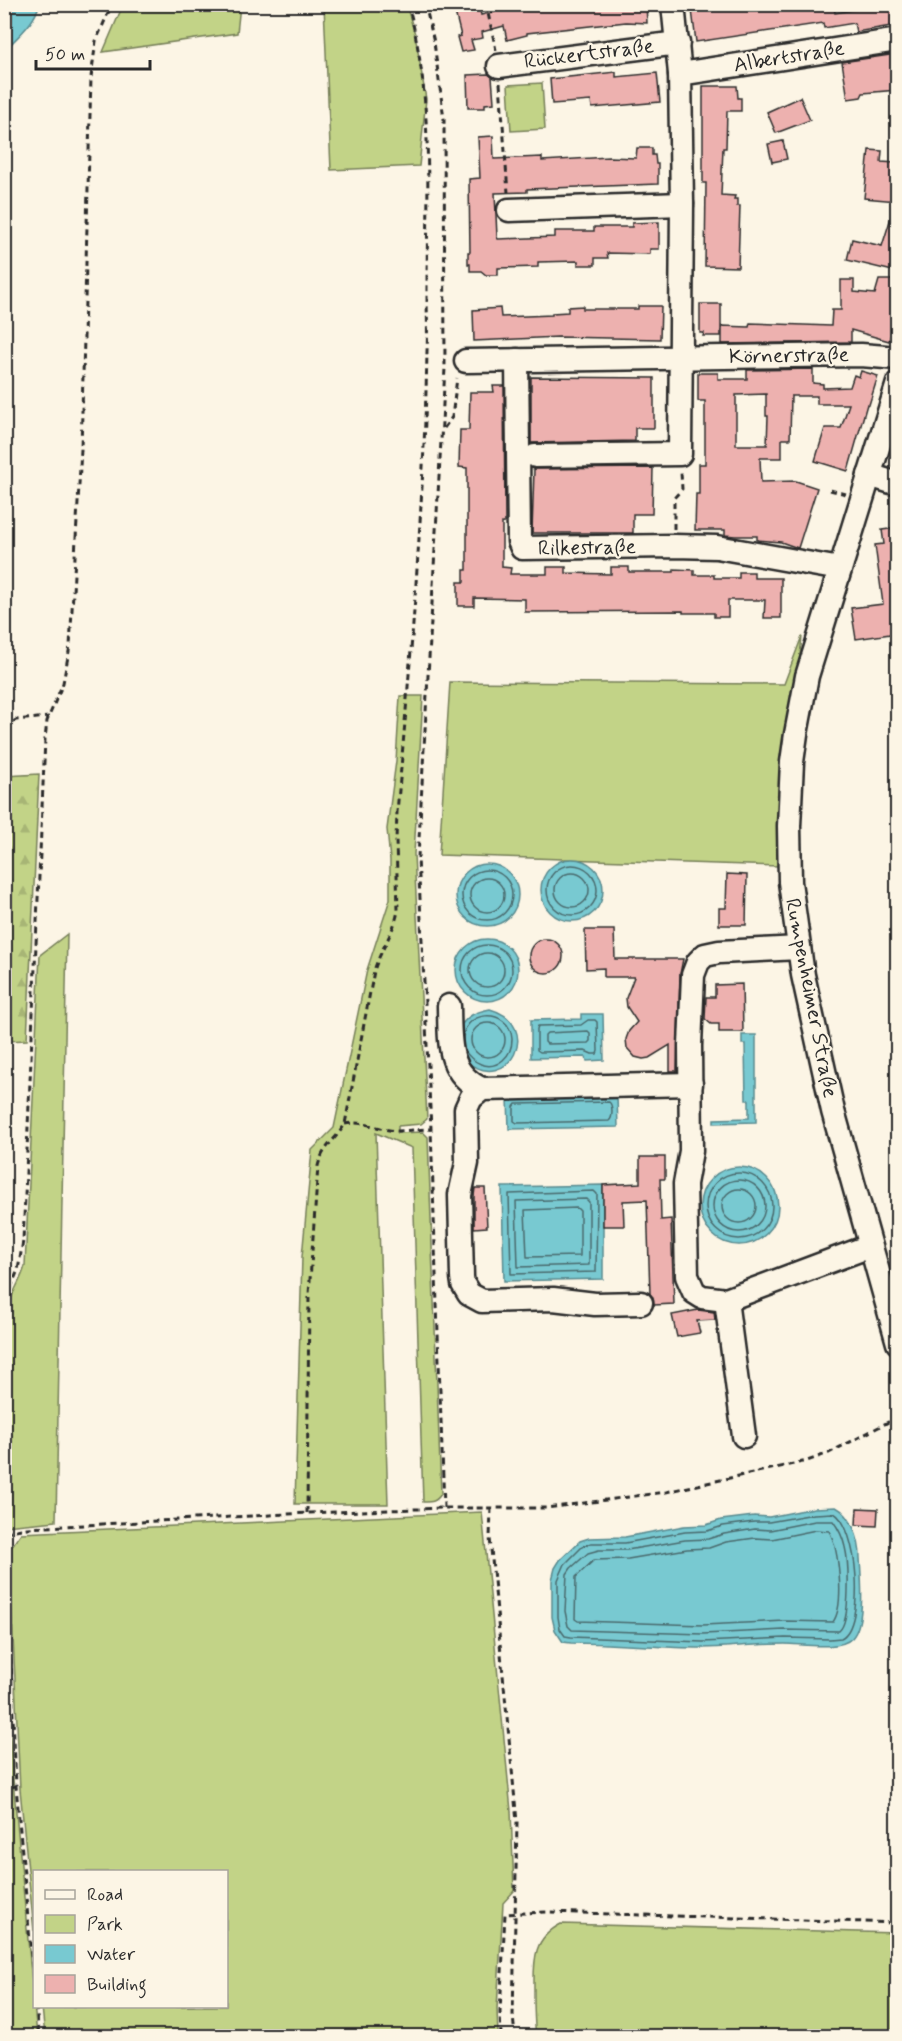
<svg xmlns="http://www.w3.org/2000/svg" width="902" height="2041" viewBox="0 0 902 2041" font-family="Mynerve,sans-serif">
<defs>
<pattern id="forest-firs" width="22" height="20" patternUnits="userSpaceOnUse" patternTransform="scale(1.5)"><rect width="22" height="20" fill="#c2d387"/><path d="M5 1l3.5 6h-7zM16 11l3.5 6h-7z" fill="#a7b575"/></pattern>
</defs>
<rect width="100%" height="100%" fill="#fcf5e5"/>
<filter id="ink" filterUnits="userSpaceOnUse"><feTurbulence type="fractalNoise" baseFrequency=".0167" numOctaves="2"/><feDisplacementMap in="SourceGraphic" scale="12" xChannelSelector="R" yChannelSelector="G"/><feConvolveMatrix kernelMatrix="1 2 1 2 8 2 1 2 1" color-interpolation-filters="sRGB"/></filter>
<g filter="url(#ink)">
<g fill="#c2d387" stroke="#767f59" stroke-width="1.5">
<polygon points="123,5 240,5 237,33 103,52"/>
<polygon points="324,5 406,5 415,34 426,99 419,166 331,170"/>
<polygon points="542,83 545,129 511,131 508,85"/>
<polygon points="802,636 779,866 439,855 450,682 784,684"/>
<path d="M400 696H423L414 854 427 1119 421 1124 398 1126V1133L423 1132 428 1137 441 1494C436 1502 432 1502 423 1502L412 1148 376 1133 388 1504H295L302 1257 312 1150 334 1128 367 970 390 899V860L387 829 396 761Z"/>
<path d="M67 934 56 1521 5 1526V1336C5 1326 5 1316 8 1307 12 1292 21 1281 25 1266L40 955Z"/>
<polygon points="482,1512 511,1811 514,1891 503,1903 497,2009 498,2036 45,2036 42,2007 226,2006 226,1872 34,1872 34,1931 20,1789 9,1550 21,1533"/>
<polygon points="4,1651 13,1780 37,2036 5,2036"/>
<path d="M561 1924 897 1933V2036H536C534 2021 534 2005 534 1989 534 1961 532 1939 561 1924Z"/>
</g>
<polygon fill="url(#forest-firs)" stroke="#767f59" stroke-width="1.5" points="39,774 27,1040 5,1041 5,776"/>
<g fill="#78c9d1" stroke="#598a8f" stroke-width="1.5">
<path d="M5 4 39 5C35 23 17 37 5 50Z"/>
<circle cx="572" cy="890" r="31"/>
<circle cx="487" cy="895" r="31"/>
<circle cx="487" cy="970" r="31"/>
<path d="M490 1009C544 1024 510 1097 464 1060L459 1028C468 1015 475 1012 490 1009Z"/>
<polygon points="581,1014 603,1014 604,1060 587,1061 586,1057 531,1058 531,1020 581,1019"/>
<polygon points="742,1035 756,1035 756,1122 714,1123 714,1119 749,1118 749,1100 746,1100 745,1044 742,1044"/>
<polygon points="617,1096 618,1127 509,1129 508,1098"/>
<circle cx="739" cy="1206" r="39"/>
<polygon points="603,1185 603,1279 504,1281 502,1187"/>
<path d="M836 1507C852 1515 860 1541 860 1558 861 1578 866 1623 852 1638 840 1651 802 1644 785 1644 758 1644 730 1647 703 1648 659 1648 615 1643 571 1643L563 1642 555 1630 552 1617V1580L555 1568 560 1560 580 1541 589 1538 625 1537 684 1526 706 1525 721 1520 754 1516 769 1517 814 1508Z"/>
</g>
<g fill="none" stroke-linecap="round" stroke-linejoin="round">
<g stroke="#4a6a6d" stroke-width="1.5">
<circle cx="572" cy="890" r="25"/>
<circle cx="487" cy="895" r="25"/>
<circle cx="572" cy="890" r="17"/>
<circle cx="487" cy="895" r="17"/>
<circle cx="487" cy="970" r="25"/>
<circle cx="487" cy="970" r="17"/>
<polygon points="588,1020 595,1020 597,1022 598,1051 597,1054 592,1054 585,1051 540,1052 537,1050 537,1029 538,1026 581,1025"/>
<circle cx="488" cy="1040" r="17"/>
<polygon points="588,1031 590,1033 590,1041 588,1043 547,1044 545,1042 545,1035 547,1033"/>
<path d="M463 1043C460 1009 510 1006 512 1039 512 1047 509 1055 503 1060 489 1072 472 1063 464 1049"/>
<path d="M609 1102C613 1105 613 1118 609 1121L517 1123 514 1121V1107L516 1104Z"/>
<circle cx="739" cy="1206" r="33"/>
<circle cx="739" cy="1206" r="26"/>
<circle cx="739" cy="1206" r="17"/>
<polygon points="594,1191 597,1194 596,1272 511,1274 509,1194"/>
<polygon points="586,1199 589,1202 589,1265 518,1267 516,1201"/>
<polygon points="577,1208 580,1211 580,1256 527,1257 525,1210"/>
<path d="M834 1513C858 1526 866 1626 841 1638L830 1639 785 1638 703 1642 571 1637 565 1636 560 1629 558 1617V1580L565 1564 583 1546 591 1543H625L685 1532 707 1531 723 1526 754 1522H769L814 1514Z"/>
<path d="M815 1521H833C839 1529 843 1538 845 1547 849 1563 851 1621 839 1631L784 1630 703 1634 572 1630 568 1626 565 1611 567 1574 571 1568 588 1553 599 1550H627L685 1540 708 1539 724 1534 755 1529 770 1530Z"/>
<path d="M816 1530 829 1531C839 1549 845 1605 833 1622L785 1621 703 1625 578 1621 575 1619 576 1577 594 1560 628 1559 687 1549 709 1548 726 1542 755 1538 772 1539Z"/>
</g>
</g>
<g fill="#edb1af" stroke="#2b2b2b" stroke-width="1.5" fill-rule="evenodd">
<polygon points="540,4 646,4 647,23 626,22 527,33 527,35 507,40 504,26 482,32 483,38 471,40 474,50 461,52 457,37 461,36 455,12 479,6 481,15 520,5 520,7"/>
<polygon points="729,4 834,4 835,13 860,9 859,4 897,4 897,25 856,32 854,23 824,28 823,23 696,42 692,10 729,6"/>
<polygon points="897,54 897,90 863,93 861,97 848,99 842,62"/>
<polygon points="616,72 616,77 657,73 660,102 592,108 591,101 552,104 550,79"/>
<polygon points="488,74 492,77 494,103 485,104 485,108 468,108 467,75"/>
<polygon points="703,86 737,86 738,98 741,98 741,111 727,111 726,148 723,148 721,195 735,196 734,199 737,199 737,206 740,206 738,267 705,266 706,183 703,183"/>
<polygon points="800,97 810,120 776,133 767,112"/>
<polygon points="493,136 494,159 542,157 542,161 609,157 636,158 637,148 652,148 652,155 655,155 656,164 658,164 658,184 527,189 527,192 495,193 497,237 498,239 555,237 555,231 594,231 594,227 632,227 632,223 659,222 659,249 650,249 650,254 607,253 608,258 595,258 595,265 578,265 578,261 538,262 538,267 498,268 498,275 486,275 481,271 470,271 470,264 468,264 468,252 470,252 469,179 480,178 478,137"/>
<polygon points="783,141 787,159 772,162 768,144"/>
<polygon points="869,150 882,151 881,162 897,163 897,201 864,198"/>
<polygon points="895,205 897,205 897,272 847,260 852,239 882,246"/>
<polygon points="841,280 854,280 854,292 875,294 879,280 897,280 897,312 889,341 851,330 851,342 722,344 722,326 749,327 750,323 831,326 832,310 841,310"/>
<polygon points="700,304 721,304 721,336 703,336 704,333 700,333"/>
<polygon points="583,306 583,309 638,309 638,306 661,306 660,339 558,337 474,341 473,310 500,308 501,317 552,315 552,313 568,312 568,307"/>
<path d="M813 369V383L823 384V388L850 387 854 375 859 377 861 371 878 376 869 405 867 404 848 471 815 461 825 428H841L849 404H817V396H791L790 439H782V458H760L761 482 796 481 817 488 798 548 781 542 757 540V536H735L725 535V530H695L696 494H699V464H705V401H698V373H718V379H747V370ZM766 394V416H768L767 445H736V395Z"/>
<polygon points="531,377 654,378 654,428 635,428 635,441 531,443"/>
<polygon points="493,386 504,386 505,523 502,523 502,567 511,568 510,574 547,574 547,567 566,567 566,573 611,574 611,567 629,567 629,572 674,572 674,569 694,570 694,575 714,575 714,578 739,578 739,572 754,572 754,578 781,578 781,618 764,618 765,600 728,600 728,617 714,617 714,613 683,613 683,611 525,612 525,599 474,598 474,606 458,606 458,582 464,582 464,570 467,570 467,468 459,467 460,430 469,430 470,392 494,392"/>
<polygon points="653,468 652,514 633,514 633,533 532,533 534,469"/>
<polygon points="897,528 897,633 856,639 851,608 883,604 875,545 884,544 882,530"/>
<polygon points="727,874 747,875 746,925 719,925 719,908 726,908"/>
<polygon points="585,930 614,930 615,959 683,959 680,974 677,1071 670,1071 670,1045 649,1058 643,1059 635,1057 627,1048 626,1039 629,1031 637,1022 627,1007 626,998 634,977 604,977 604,968 586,969"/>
<circle cx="546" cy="956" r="17"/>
<polygon points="742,984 743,1032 719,1032 719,1024 711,1024 705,1019 706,997 715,997 715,985"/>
<polygon points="640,1157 665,1157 665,1179 660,1179 661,1220 671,1219 674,1304 654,1305 653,1297 650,1294 647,1200 623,1201 624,1226 603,1226 603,1185 640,1183"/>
<polygon points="475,1188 485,1188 487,1227 474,1228 474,1196"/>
<polygon points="698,1310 714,1312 715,1320 697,1321 700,1333 677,1337 672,1315"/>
<polygon points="857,1508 878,1509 877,1526 856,1525"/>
</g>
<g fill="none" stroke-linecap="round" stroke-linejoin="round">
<g stroke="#2b2b2b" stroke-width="27">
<g id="minor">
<polyline points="499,66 678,43"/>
<polyline points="680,74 898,40"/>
<polyline points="509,210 682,204"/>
<polyline points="517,360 519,541 522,548 674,546 717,547 840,569"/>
<polyline points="466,361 861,355 898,358"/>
<polyline points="898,383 807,676 796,734 792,762 789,826 790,882 803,975 833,1111 898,1343"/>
<polyline points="535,456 680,454 682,204 680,74 673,4"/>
<polyline points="869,475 898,484"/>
<polyline points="799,948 719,952 705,955 698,962 693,975 690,1046 691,1151 685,1184 687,1276 694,1292 702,1297 726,1300 870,1246"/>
<path d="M449 1006C450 1040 446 1073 482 1089"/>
<polyline points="726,1300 744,1436"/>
<polyline points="641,1303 595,1304 553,1299 482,1301 469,1294 463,1284 462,1277 460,1195 467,1163 466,1109 471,1098 482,1089 691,1084"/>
</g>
</g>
<g stroke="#2b2b2b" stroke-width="3" stroke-dasharray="6 4.5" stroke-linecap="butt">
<polyline points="425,4 434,42 444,119 445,368 418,857 431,1129 444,1508"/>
<polyline points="486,4 496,50"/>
<polyline points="500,83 508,193"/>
<polyline points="444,428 452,417 457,378"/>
<polyline points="830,490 846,494"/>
<polyline points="674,529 674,498 682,489 681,472"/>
<polyline points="4,727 16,720 49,717"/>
<path d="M345 1124C364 1120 379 1130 397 1131 408 1131 420 1129 431 1129"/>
<polyline points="4,1308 6,1299 18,1270 23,1241 45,739 47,721 63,683 70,646 81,449 91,77 96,41 112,4"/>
<polyline points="491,1508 490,1538 517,1822 513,2016 515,2036"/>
<path d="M307 1513 309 1294 318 1166C323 1146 335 1141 345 1124L374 971C380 950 395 931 398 910L396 840 397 812C411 658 424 505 427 351 428 331 427 312 427 292 427 195 434 99 408 4"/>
<polyline points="5,1532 27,1528 307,1513 444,1508 547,1508 666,1492 807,1461 829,1453 898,1417"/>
<polyline points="5,1532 16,1786 34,1985"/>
<polyline points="4,1792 6,1788 16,1786"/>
<polyline points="36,2006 39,2036"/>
<polyline points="501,2036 500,2012 505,1914 548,1912 898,1923"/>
</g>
<use href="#minor" stroke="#fcf5e5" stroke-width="22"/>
</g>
</g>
<g text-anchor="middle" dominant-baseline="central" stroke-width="4.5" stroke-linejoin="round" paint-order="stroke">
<g font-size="21" fill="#2b2b2b" stroke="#fcf5e5">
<text transform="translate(589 54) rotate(-7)">Rückertstraße</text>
<text transform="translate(789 57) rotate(-9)">Albertstraße</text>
<text transform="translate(789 356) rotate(-1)">Körnerstraße</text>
<text transform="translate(587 548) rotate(-1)">Rilkestraße</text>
<text transform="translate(811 998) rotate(79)">Rumpenheimer Straße</text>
</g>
</g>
<rect width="902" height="2041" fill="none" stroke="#fcf5e5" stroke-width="24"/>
<rect x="12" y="12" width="878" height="2017" fill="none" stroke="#2b2b2b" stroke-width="2" filter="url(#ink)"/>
<rect x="33" y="1870" width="195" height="138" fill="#fcf5e5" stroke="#a8a49b" stroke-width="1.5"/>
<rect x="45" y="1890" width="30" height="9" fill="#fcf5e5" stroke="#a8a49b" stroke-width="1.5"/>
<text x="87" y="1900" font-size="18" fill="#2b2b2b">Road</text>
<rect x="45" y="1915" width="30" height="18" fill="#c2d387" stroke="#a8a49b" stroke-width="1.5"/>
<text x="87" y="1930" font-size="18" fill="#2b2b2b">Park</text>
<rect x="45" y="1945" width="30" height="18" fill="#78c9d1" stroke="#a8a49b" stroke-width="1.5"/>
<text x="87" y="1960" font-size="18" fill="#2b2b2b">Water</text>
<rect x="45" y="1975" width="30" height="18" fill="#edb1af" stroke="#a8a49b" stroke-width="1.5"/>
<text x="87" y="1990" font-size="18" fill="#2b2b2b">Building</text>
<path d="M36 60v9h114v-9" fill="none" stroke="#2b2b2b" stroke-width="3"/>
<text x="45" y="60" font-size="18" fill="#2b2b2b" stroke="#fcf5e5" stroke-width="4.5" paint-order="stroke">50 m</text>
</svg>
